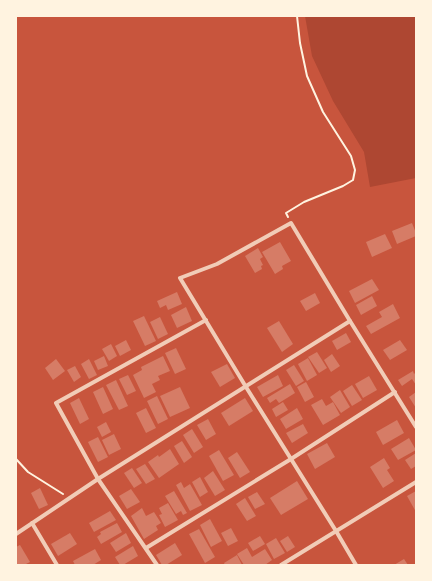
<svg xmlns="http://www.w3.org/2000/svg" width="432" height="581" viewBox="0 0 432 581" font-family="'PT Serif',serif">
<rect width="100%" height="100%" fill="#c8553d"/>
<polygon fill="#ae4732" points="305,16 416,16 416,178 370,187 364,152 333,101 312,56"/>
<g fill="#d67c66">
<polygon points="412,223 416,233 416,236 397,244 392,231"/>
<polygon points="385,234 392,248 372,257 366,242"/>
<polygon points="280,242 291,261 282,266 283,269 275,274 262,252"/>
<polygon points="258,248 263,257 260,259 263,265 261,266 262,269 255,273 245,256"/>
<polygon points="372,279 379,290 355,303 349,291"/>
<polygon points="177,292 182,304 168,310 166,305 160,308 157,301"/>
<polygon points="315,293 320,303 306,311 300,301"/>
<polygon points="372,296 377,306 361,315 356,305"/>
<polygon points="393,304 400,318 371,334 366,326 382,317 379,312"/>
<polygon points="186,307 192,321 177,328 171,315"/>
<polygon points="144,316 156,341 145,346 133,321"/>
<polygon points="160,317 168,334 158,339 150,322"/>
<polygon points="279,321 293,344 282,352 267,328"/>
<polygon points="346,333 351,342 337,350 332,341"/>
<polygon points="126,340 131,350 120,356 115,346"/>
<polygon points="400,340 407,350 390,360 383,350"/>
<polygon points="111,344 117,356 109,361 102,349"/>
<polygon points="176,348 186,369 175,374 165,353"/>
<polygon points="317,352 327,368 319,373 308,357"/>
<polygon points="332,354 340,366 331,372 324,360"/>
<polygon points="104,356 108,366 98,370 94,361"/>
<polygon points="163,356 170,371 158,376 160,380 152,384 156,392 144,398 133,375 142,370 141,367"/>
<polygon points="308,358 317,375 307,381 298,364"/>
<polygon points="56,359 65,371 53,380 45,368"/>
<polygon points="89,359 97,375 89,379 81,364"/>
<polygon points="227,364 235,378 220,387 211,372"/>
<polygon points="294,365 304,381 296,386 286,370"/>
<polygon points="75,366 81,377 74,382 67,370"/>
<polygon points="413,371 414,374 416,372 416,385 412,379 402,386 398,380"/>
<polygon points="128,375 136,391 127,395 119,379"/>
<polygon points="278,375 283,386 263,397 257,387"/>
<polygon points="369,376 377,390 363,398 355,384"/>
<polygon points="116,380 128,406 119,410 106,385"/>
<polygon points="306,382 314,397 305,402 297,387"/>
<polygon points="290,384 295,393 279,403 276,399 270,403 267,398"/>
<polygon points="352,385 362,400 352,406 343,391"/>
<polygon points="103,387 113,409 103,414 93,392"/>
<polygon points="180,387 190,408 170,417 160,396"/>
<polygon points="340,390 350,407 341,413 330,397"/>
<polygon points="416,392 416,408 409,397"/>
<polygon points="157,396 168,419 158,424 147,401"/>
<polygon points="79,398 89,419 80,424 70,403"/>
<polygon points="245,398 253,411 229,426 221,413"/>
<polygon points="322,399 326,406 333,402 340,415 323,425 311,405"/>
<polygon points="283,402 288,410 276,417 272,409"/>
<polygon points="146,408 156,428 146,433 136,413"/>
<polygon points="297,408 303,419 286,429 280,419"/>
<polygon points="208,419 216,434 206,440 197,425"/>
<polygon points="397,420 404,433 383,445 376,432"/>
<polygon points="106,422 111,432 102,437 97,427"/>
<polygon points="303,424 308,433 292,443 286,433"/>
<polygon points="192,429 203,447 194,453 183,435"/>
<polygon points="114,434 121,449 109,455 102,440"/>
<polygon points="98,437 108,457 98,462 88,442"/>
<polygon points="409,438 416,450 398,460 391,449"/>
<polygon points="182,441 192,457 184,463 174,446"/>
<polygon points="327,443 335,457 315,469 307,454"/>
<polygon points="170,449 179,464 159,478 148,462 158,455 159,457"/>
<polygon points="219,450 234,475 223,481 209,456"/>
<polygon points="237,452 250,472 240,478 228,458"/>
<polygon points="416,453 416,466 411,469 405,460"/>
<polygon points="384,458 390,468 387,470 394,481 383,488 370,467"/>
<polygon points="145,464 155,479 146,484 136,469"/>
<polygon points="132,468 142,483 134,488 124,473"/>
<polygon points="213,471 225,490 215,496 204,478"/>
<polygon points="200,477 208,492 200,497 192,482"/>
<polygon points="297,481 308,499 281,515 270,498"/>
<polygon points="181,482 184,488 190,484 202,505 190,511 176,485"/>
<polygon points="40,488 48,505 39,509 31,493"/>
<polygon points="131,489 140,502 127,509 119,496"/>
<polygon points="174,491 187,513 183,515 181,511 176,514 165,496"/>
<polygon points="416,491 416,512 407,496"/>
<polygon points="257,492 265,504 255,509 248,497"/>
<polygon points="245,498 256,516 247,521 236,504"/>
<polygon points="168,503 178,520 165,527 159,515 162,514 159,508"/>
<polygon points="142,508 146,516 154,512 161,523 156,526 158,530 144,539 131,516"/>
<polygon points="110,511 116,520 94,532 89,523"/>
<polygon points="210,519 222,541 211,547 200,525"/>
<polygon points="117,523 122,532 101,544 97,537 101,534 100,532"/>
<polygon points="231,528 238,541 228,546 221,533"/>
<polygon points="199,529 215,557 205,563 189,534"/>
<polygon points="70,533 77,544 58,556 51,544"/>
<polygon points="126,533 131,543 116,552 110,543"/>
<polygon points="260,536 265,544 253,551 248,543"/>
<polygon points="288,536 295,547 287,552 280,541"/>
<polygon points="276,538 285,553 274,559 266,544"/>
<polygon points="175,543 182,555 166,565 162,565 156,555"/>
<polygon points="20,545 30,562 24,565 17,565 16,563 16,547"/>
<polygon points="133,546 138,556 123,565 120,565 115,557"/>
<polygon points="247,548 252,557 265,549 272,560 265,565 244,565 237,554"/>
<polygon points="95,549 101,560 93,565 75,565 73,561"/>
<polygon points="237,555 242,565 225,565 224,563"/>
<polygon points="404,559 408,565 394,565"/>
</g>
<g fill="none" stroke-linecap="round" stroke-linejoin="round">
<g stroke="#fff3e0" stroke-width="2">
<polyline points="288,217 286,213 304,202 343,186 353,180 355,170 351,156 323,112 307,76 300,43 297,16"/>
<polyline points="16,459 28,472 63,494"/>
</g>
<g stroke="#f1ccb7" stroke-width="4">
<polyline points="32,523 57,565"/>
<polyline points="16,534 98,479 350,321"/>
<polyline points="146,548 291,459 395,392"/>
<polyline points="157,565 98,479 56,403 206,320"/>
<polyline points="281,565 416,482"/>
<polyline points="356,565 336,531 246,387 180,278 217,264 291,223 350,321 416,427"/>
</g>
</g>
<rect width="432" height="581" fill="none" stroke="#fff3e0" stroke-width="34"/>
</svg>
